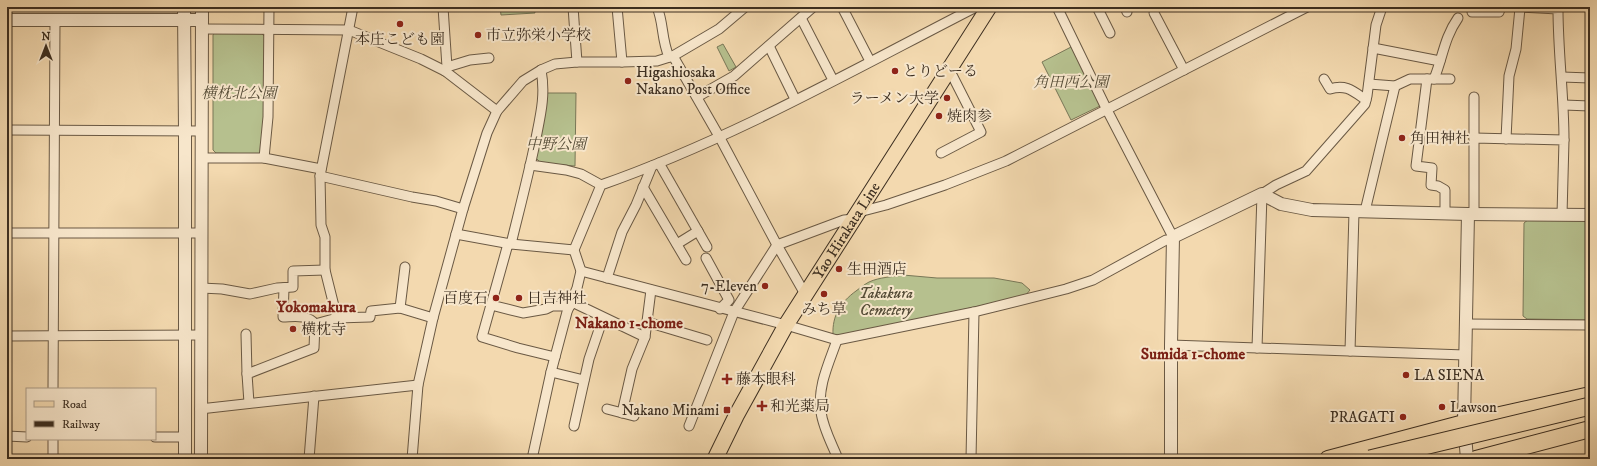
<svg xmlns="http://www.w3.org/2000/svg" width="1597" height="466" viewBox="0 0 1597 466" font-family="'IM FELL DW Pica','Noto Serif JP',serif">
<rect width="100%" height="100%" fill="#f3d9af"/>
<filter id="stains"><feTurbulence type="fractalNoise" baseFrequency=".005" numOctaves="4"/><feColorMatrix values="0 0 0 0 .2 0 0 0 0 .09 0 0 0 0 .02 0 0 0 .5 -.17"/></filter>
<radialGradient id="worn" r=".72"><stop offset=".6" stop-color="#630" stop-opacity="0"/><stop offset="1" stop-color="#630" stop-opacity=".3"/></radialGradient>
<g fill="#b6c08e" stroke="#797757">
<polygon points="500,7 534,7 535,13 501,15"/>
<polygon points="215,32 260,32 265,37 265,116 262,150 258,154 216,153 213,150 213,35"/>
<polygon points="723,44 736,67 729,71 717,47"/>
<polygon points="1073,46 1100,102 1100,106 1071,120 1042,62"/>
<polygon points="547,93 576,93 575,166 541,163 535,157"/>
<polygon points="1529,219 1590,221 1590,320 1527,319 1523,316 1524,223"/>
<path d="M903 275 937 278H994L1022 283 1030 290 1025 296 842 336 833 335C832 315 841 302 856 291 860 288 865 284 869 282 880 277 892 277 903 275Z"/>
</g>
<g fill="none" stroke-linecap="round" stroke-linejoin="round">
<g stroke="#6a5944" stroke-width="11">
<g id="minor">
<polyline points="443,7 447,67 445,71"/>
<polyline points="573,7 577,62"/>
<polyline points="617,7 622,62"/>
<path d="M657 7C664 24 661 38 669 57"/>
<polyline points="842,7 870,61"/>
<polyline points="1057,7 1107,110 1173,237"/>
<polyline points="1097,7 1110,33"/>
<polyline points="1125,7 1127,12"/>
<path d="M1518 7 1558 9C1558 53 1564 96 1564 140"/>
<polyline points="1472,12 1499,12 1501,7"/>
<polyline points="1154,13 1184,70"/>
<polyline points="801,18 833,80"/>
<polyline points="201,29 349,30 421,59 445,71 497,111"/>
<polyline points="769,46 795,99"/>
<polyline points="1373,48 1440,61"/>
<polyline points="673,56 720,138 777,245 805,294"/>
<polyline points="447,67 470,60 489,58"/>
<polyline points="1562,77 1590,78"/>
<path d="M1324 79 1330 89C1346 84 1353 91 1366 100"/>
<polyline points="1427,79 1416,166 1432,168 1431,185 1438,186 1445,190 1445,213"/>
<path d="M1434 79C1443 57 1444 38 1458 18"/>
<polyline points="1369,84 1395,86 1410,79 1450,79"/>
<polyline points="697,97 734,76 813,7"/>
<polyline points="1474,97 1474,138"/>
<polyline points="1564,105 1590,106"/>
<polyline points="7,130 202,131"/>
<polyline points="1506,139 1509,76 1516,49 1520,8"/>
<polyline points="941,153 981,132 949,69"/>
<polyline points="203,158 264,158 321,169"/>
<polyline points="264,158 268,117 269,7"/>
<polyline points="659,163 707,247"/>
<polyline points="530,165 566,170 581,174 601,185"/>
<polyline points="320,176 412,197 436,201 463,209"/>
<polyline points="643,187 686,260"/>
<polyline points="1365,211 1395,86"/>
<polyline points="859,212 886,205 945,185 1006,161 1307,7"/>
<polyline points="1474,214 1474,138 1564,140 1562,215"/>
<polyline points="7,233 202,233"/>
<polyline points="456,234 511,244 574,250"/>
<polyline points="508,244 482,337 518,348 555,357"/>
<path d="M511 244C519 211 528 177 535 143 540 117 546 96 541 70"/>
<polyline points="677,244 698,231"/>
<polyline points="706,258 729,300 720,309"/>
<polyline points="581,271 786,325 837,340 974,312 1066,289 1093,280 1166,240 1173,240"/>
<polyline points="607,278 622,232 636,205 652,166"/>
<polyline points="201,288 222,289 250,294 277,288 293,287 293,271 325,270"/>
<path d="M284 288 283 317C293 317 308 314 315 324"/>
<polyline points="572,302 645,337"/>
<polyline points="491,305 523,313 546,309 552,306 570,306"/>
<polyline points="400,308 405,267"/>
<polyline points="337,318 325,270 325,237 321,225 320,176 353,7"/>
<polyline points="647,322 707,340"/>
<polyline points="1466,324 1590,325"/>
<polyline points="246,334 247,374"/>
<polyline points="7,336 201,335"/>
<path d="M837 340C829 363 817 387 821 412 823 428 832 444 838 459"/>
<polyline points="1171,345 1465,355"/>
<polyline points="1257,348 1262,194 1276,185 1306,171 1365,104 1367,96 1376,25 1382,7"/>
<polyline points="1350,351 1354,212"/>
<polyline points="551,372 584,380"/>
<polyline points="53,389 55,21"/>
<polyline points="249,403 247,374 314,348 315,324 337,318 370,317 371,311 400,308 433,318"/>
<polyline points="200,409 418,385"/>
<polyline points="607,409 634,416"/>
<polyline points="622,413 632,369 645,337 651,290"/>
<polyline points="574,426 589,359 603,318"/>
<polyline points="689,426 734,312 777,245 844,220 854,219"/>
<polyline points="7,436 27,437"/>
<polyline points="155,437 185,437"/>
<polyline points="53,459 53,439"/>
<polyline points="309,459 314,396"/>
<polyline points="412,459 418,385 433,318 463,209 487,133 497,111 523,81 541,70 555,64 577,62 622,62 657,61 673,56 719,29 745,7"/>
<path d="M532 459 551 372 567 312 577 288 581 271 574 250 601 185C732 139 853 70 976 7"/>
<polyline points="971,459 974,312"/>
</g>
</g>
<g stroke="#6a5944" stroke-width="14">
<g id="tertiary">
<polyline points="184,7 185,131 185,459"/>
<polyline points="7,20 202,20"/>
<polyline points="201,459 202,7"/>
<polyline points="1171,459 1171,345 1173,237 1262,194 1281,204 1312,210 1468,214 1590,215"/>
<polyline points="1467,459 1464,423 1468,214"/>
</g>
</g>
<g stroke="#3c2e20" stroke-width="17">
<g id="primary">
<path id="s1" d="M715 459 736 416 786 325 989 7"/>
</g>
</g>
<g stroke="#3c2e20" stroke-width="18">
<g id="trunk">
<polyline points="1328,459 1464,423 1590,395"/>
<polyline points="1476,459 1590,429"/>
</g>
</g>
<use href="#minor" stroke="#f7e6cb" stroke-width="9"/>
<use href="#tertiary" stroke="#f7e6cb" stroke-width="12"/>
<use href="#primary" stroke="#f3d9af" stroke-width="15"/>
<use href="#trunk" stroke="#f3d9af" stroke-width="16"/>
<g stroke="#3c2e20" stroke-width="4">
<polyline id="rail" points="1382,459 1590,408"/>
</g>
<use href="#rail" stroke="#f7e6cb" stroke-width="2.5" stroke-dasharray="8" stroke-linecap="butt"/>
<g stroke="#3c2e20" stroke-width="19" stroke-linecap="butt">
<polyline id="motorway-bridge" points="1370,459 1590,406"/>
</g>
<use href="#motorway-bridge" stroke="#f3d9af" stroke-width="17"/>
</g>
<g fill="#8f2418" stroke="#f7e6cb" stroke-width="1.5">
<circle cx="400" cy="24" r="4"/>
<circle cx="478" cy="35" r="4"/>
<circle cx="895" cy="71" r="4"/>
<circle cx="628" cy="81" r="4"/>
<circle cx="947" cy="98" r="4"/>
<circle cx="939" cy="116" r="4"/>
<circle cx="1402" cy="138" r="4"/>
<circle cx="839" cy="269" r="4"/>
<circle cx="765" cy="286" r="4"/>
<circle cx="824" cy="294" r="4"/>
<circle cx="496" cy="298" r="4"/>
<circle cx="519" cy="298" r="4"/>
<circle cx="293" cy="329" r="4"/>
<circle cx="1406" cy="375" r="4"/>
<path d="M725 373h4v4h4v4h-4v4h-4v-4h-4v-4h4z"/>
<path d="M760 400h4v4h4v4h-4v4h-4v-4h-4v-4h4z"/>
<circle cx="1442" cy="407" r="4"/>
<rect x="723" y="406" width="8" height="8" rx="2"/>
<circle cx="1403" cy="417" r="4"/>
</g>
<g text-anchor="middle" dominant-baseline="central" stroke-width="4" stroke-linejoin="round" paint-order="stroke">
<g font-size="15" fill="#3c2e20" stroke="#f7e6cb" text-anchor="start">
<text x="486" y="35">市立弥栄小学校</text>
<text x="400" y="39" text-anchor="middle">本庄こども園</text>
<text x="903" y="71">とりどーる</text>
<text x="636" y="72">Higashiosaka<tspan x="636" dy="17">Nakano Post Office</tspan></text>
<text x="939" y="98" text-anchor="end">ラーメン大学</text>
<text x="947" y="116">焼肉参</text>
<text x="1410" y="138">角田神社</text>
<text x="847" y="269">生田酒店</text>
<text x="757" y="286" text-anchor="end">7-Eleven</text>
<text x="488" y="298" text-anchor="end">百度石</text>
<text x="527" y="298">日吉神社</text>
<text x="824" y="309" text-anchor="middle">みち草</text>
<text x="301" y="329">横枕寺</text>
<text x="1414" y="375">LA SIENA</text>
<text x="736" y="379">藤本眼科</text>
<text x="770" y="406">和光薬局</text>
<text x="1450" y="407">Lawson</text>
<text x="719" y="410" text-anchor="end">Nakano Minami</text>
<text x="1395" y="417" text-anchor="end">PRAGATI</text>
</g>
<g font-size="15" font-style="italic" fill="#544b36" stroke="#f7e6cb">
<text x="1071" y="82">角田西公園</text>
<text x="239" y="93">横枕北公園</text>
<text x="556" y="144">中野公園</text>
<text x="886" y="293">Takakura<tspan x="886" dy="17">Cemetery</tspan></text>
</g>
<g font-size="15" fill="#3c2e20" stroke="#f7e6cb">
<text stroke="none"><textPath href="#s1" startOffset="264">Yao Hirakata Line</textPath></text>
</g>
<g font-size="16" font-weight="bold" fill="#7a1f14" stroke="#f7e6cb">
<text x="316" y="307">Yokomakura</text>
<text x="629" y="323">Nakano 1-chome</text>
<text x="1193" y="354">Sumida 1-chome</text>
</g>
</g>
<rect width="1597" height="466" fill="none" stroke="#f3d9af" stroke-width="24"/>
<rect x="8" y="8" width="1581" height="450" fill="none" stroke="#3c2e20" stroke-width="2"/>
<rect x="12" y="12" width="1573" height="442" fill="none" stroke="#3c2e20"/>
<rect x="26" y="388" width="130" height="52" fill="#f7e6cb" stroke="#ac9c87"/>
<rect x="34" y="401" width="20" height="6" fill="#f3d9af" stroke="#ac9c87"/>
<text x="62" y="408" font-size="12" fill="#3c2e20">Road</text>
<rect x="34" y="421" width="20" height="6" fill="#3c2e20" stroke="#ac9c87"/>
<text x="62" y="428" font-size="12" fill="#3c2e20">Railway</text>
<g transform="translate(46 46)" stroke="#f7e6cb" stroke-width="3" paint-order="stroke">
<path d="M0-3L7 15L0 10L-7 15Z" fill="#3c2e20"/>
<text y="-6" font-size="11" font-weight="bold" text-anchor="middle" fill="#3c2e20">N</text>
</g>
<rect width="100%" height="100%" filter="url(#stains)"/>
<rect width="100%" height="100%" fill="url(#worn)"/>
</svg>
